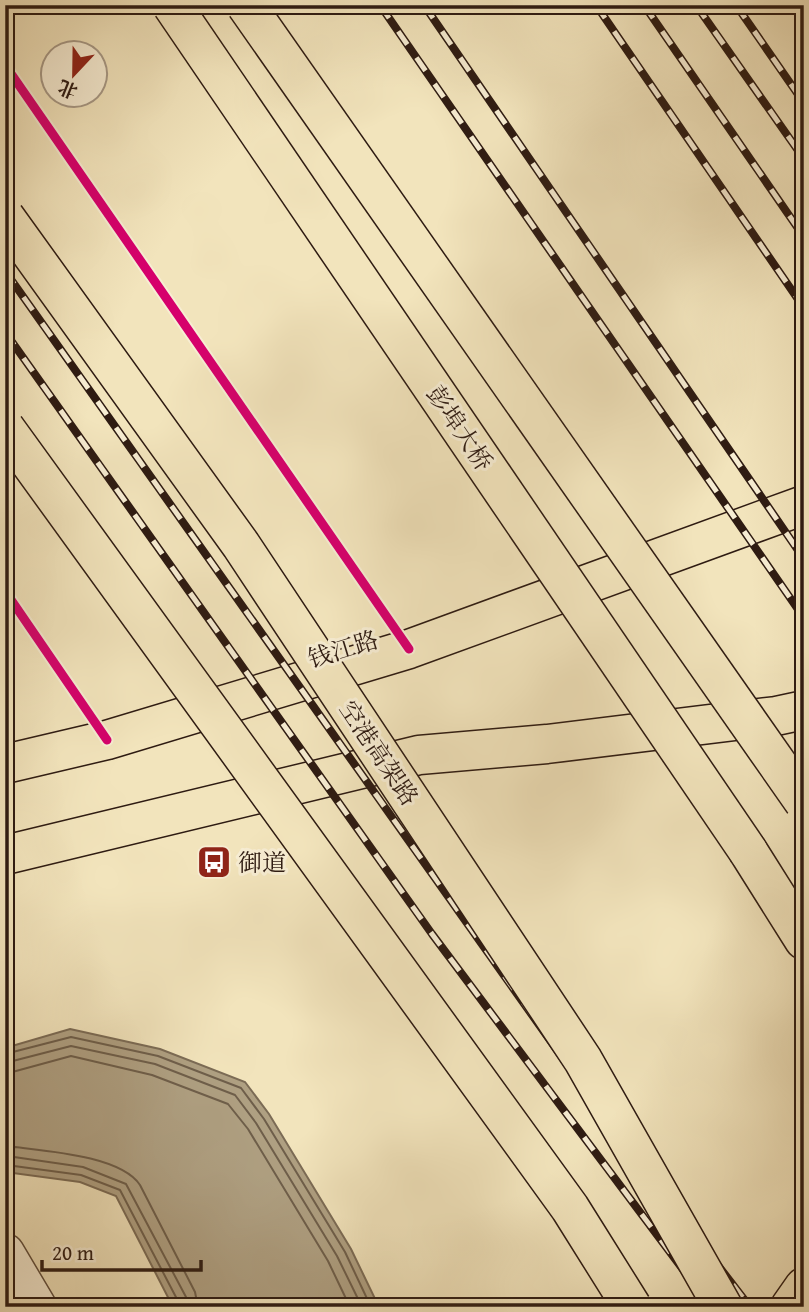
<svg xmlns="http://www.w3.org/2000/svg" width="809" height="1312" viewBox="0 0 809 1312" font-family="'Gentium Book Plus','Noto Serif SC',serif">
<rect width="100%" height="100%" fill="#f2e4bc"/>
<filter id="stains"><feTurbulence type="fractalNoise" baseFrequency=".00286" numOctaves="4"/><feColorMatrix values="0 0 0 0 .2 0 0 0 0 .09 0 0 0 0 .02 0 0 0 .5 -.17"/></filter>
<radialGradient id="worn" r=".72"><stop offset=".6" stop-color="#630" stop-opacity="0"/><stop offset="1" stop-color="#630" stop-opacity=".3"/></radialGradient>
<polygon fill="#afa082" stroke="#7b6b55" stroke-width="2" points="70,1029 160,1049 245,1082 269,1114 351,1249 379,1307 173,1307 116,1196 80,1182 13,1173 5,1177 5,1048"/>
<g fill="none" stroke-linecap="round" stroke-linejoin="round">
<g stroke="#6e5e4a" stroke-width="2">
<polyline points="5,1054 71,1037 158,1056 241,1088 264,1119 345,1252 371,1307"/>
<polyline points="5,1063 71,1046 155,1064 235,1095 256,1123 337,1256 362,1307"/>
<polyline points="5,1074 71,1056 152,1075 228,1104 248,1129 328,1261 350,1307"/>
<path d="M5 1148 15 1147C47 1151 121 1156 140 1185L195 1292 198 1307"/>
<polyline points="5,1159 14,1157 83,1167 126,1184 186,1297 187,1307"/>
<polyline points="5,1169 14,1166 81,1175 120,1190 178,1301 179,1307"/>
</g>
<g stroke="#5f4d3c" stroke-width="41">
<polyline id="minor" points="5,1253 37,1307"/>
</g>
<g stroke="#2e1b12" stroke-width="41">
<g id="major">
<polyline points="5,764 107,740 409,649 804,505"/>
<polyline points="748,851 804,940"/>
<polyline points="5,855 419,755 547,744 776,716 804,710"/>
<polyline points="790,1307 804,1287"/>
</g>
</g>
<use href="#minor" stroke="#f7edd3" stroke-width="38"/>
<use href="#major" stroke="#f2e4bc" stroke-width="38"/>
<g stroke="#2e1b12" stroke-width="8">
<g id="rail">
<polyline points="380,5 804,618"/>
<polyline points="424,5 804,559"/>
<polyline points="596,5 804,308"/>
<polyline points="644,5 804,237"/>
<polyline points="696,5 804,159"/>
<polyline points="736,5 804,103"/>
<polyline points="5,271 610,1125 750,1307"/>
<polyline points="5,332 432,934 711,1307"/>
</g>
</g>
<use href="#rail" stroke="#f7edd3" stroke-width="5" stroke-dasharray="16" stroke-linecap="butt"/>
<g stroke="#2e1b12" stroke-width="41" stroke-linecap="butt">
<g id="major-bridge">
<polyline points="172,5 748,851"/>
<polyline points="246,5 804,802"/>
</g>
</g>
<g stroke="#2e1b12" stroke-width="41" stroke-linecap="butt">
<g id="highway-bridge">
<polyline points="5,217 241,545 583,1060 723,1307"/>
<polyline points="5,428 570,1208 632,1307"/>
</g>
</g>
<use href="#major-bridge" stroke="#f2e4bc" stroke-width="38"/>
<use href="#highway-bridge" stroke="#f2e4bc" stroke-width="38"/>
<g stroke="#f7edd3" stroke-width="13">
<g id="cycleway">
<polyline points="5,65 409,649"/>
<polyline points="5,591 107,740"/>
</g>
</g>
<use href="#cycleway" stroke="#d6006c" stroke-width="9"/>
</g>
<defs>
<g id="bus-square" transform="scale(1.75)"><rect x="-9" y="-9" width="18" height="18" rx="4" fill="#8f2418" stroke="#f7edd3"/><path d="M-5-6H5V4H4V6H2V4H-2V6H-4V4H-5ZM-3.5-4V0h7V-4ZM-3.5 1.2v1.5H-2V1.2ZM2 1.2v1.5H3.5V1.2Z" fill="#fff"/></g>
</defs>
<g fill-rule="evenodd">
<use href="#bus-square" x="214" y="862"/>
</g>
<g text-anchor="middle" dominant-baseline="central" stroke-width="6" stroke-linejoin="round" paint-order="stroke">
<g font-size="24" fill="#2e1b12" stroke="#f7edd3">
<text transform="translate(460 428) rotate(56)">彭埠大桥</text>
<text transform="translate(343 649) rotate(-17)">钱江路</text>
<text transform="translate(379 753) rotate(56)">空港高架路</text>
</g>
<g font-size="24" fill="#2e1b12" stroke="#f7edd3" text-anchor="start">
<text x="238" y="862">御道</text>
</g>
</g>
<rect width="809" height="1312" fill="none" stroke="#f2e4bc" stroke-width="28"/>
<rect x="7" y="7" width="795" height="1298" fill="none" stroke="#2e1b12" stroke-width="3.5"/>
<rect x="14" y="14" width="781" height="1284" fill="none" stroke="#2e1b12" stroke-width="2"/>
<g transform="translate(74 74) rotate(202)"><circle r="33" fill="#f7edd3" stroke="#a79986" stroke-width="2"/>
<path d="M0-5L12 26L0 18L-12 26Z" fill="#8f2418"/>
<text y="-10" font-size="19" font-weight="bold" text-anchor="middle" fill="#2e1b12">北</text>
</g>
<path d="M42 1260v10h159v-10" fill="none" stroke="#2e1b12" stroke-width="3.5"/>
<text x="52" y="1260" font-size="21" fill="#2e1b12" stroke="#f7edd3" stroke-width="5" paint-order="stroke">20 m</text>
<rect width="100%" height="100%" filter="url(#stains)"/>
<rect width="100%" height="100%" fill="url(#worn)"/>
</svg>
